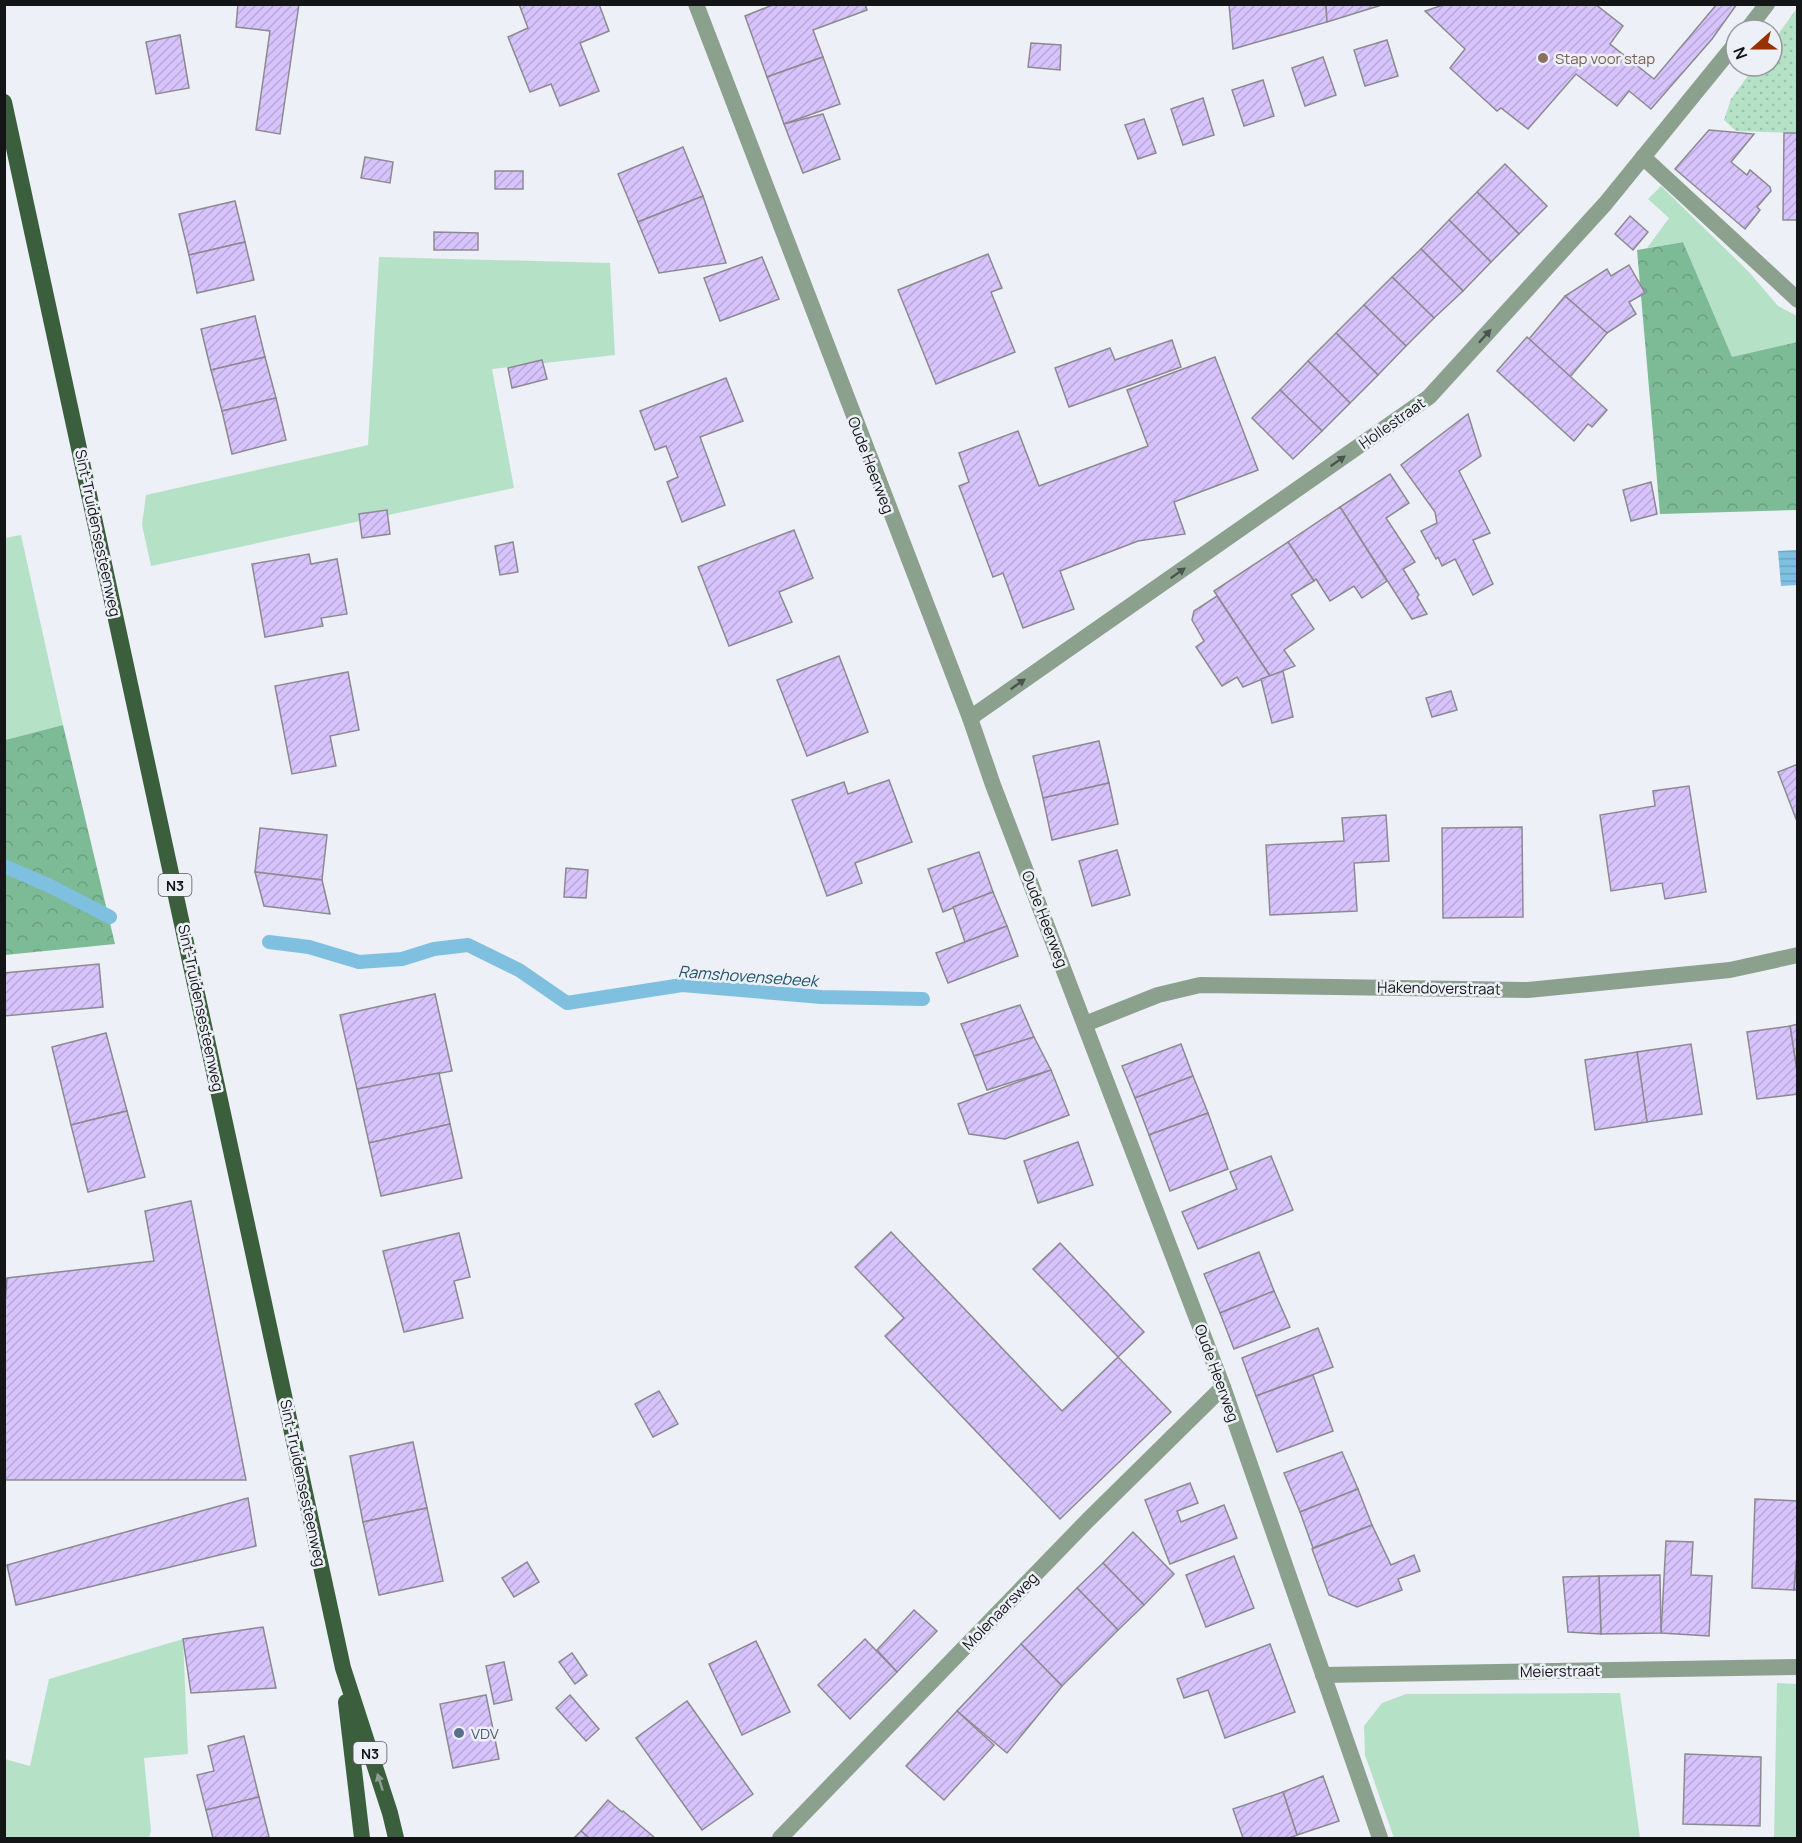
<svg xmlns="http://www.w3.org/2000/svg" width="1802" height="1843" viewBox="0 0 1802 1843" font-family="Manrope,sans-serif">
<defs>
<pattern id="forest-crowns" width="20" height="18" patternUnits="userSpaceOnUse" patternTransform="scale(1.5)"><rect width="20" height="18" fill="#7dba96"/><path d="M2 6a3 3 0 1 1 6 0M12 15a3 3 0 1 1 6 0" fill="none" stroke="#6b9f81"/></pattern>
<pattern id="park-dots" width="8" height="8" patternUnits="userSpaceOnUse" patternTransform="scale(1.5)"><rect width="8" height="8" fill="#b5e2c7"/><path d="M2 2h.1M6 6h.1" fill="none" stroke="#9bc1aa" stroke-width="1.8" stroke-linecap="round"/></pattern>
<pattern id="water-rules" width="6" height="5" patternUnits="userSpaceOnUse" patternTransform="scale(1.5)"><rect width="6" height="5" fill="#7fc0e1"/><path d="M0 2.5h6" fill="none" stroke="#6da4c0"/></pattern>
<pattern id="building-hatch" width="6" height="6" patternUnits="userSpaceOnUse" patternTransform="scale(1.5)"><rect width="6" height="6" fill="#d8c4fd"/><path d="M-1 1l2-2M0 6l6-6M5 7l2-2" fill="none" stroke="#b8a8d8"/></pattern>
</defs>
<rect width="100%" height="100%" fill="#edf0f6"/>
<g fill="#b5e2c7">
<polygon points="1661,186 1749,272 1778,306 1797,316 1797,342 1732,358 1683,242 1647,248 1669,218 1648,199"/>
<polygon points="379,257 610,263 615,355 492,369 514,488 151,566 142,525 146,495 368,445"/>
<polygon points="21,535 63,725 5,740 5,538"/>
<polygon points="183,1639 188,1754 144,1758 151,1831 149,1838 5,1838 5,1759 30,1766 49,1679"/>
<polygon points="1777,1683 1797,1684 1797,1838 1774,1838"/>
<polygon points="1620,1693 1640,1838 1394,1838 1365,1755 1364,1726 1382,1703 1406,1694"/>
</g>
<g fill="url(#forest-crowns)">
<polygon points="1683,242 1732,357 1797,342 1797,510 1660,514 1637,250"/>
<polygon points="63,725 115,944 5,955 5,740"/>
</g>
<polygon fill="url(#park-dots)" points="1797,8 1797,133 1736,131 1724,120 1731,99 1755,66 1772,66 1772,43"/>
<polygon fill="url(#water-rules)" points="1797,550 1797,585 1781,586 1778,551"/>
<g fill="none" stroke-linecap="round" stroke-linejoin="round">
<g stroke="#7fc0e1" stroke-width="14">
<polyline points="4,866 50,886 110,917"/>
<polyline points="269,942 309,947 359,962 402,959 434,949 468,945 519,970 567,1003 682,985 821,997 923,999"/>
</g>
</g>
<g fill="url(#building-hatch)" stroke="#8c8a90" stroke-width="1.5">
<polygon points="238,4 299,4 280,134 256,130 270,31 236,27"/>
<polygon points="519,4 599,4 609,31 580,43 599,91 560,106 551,84 530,92 508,37 528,28"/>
<polygon points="775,4 865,4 867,10 813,30 823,57 767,77 745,16"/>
<polygon points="1229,4 1326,4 1327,22 1233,49"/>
<polygon points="1326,4 1385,4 1327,22"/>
<polygon points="1446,4 1595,4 1623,26 1610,44 1654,79 1717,4 1737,4 1712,39 1651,109 1629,91 1617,106 1576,74 1528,129 1501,108 1497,111 1450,68 1465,49 1425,11"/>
<polygon points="180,35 189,88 156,94 146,42"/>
<polygon points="1387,40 1398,76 1365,86 1354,50"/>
<polygon points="1031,43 1061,45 1060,70 1028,67"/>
<polygon points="823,57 840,104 784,124 767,77"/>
<polygon points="1323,57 1336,95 1305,106 1292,68"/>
<polygon points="1263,80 1274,116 1244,126 1232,90"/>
<polygon points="1203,98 1214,135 1183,145 1171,109"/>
<polygon points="823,114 840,159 803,173 784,124"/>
<polygon points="1144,119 1156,153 1138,159 1125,125"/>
<polygon points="1709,130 1754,134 1731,162 1747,175 1750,170 1770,187 1771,191 1757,207 1760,210 1745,229 1675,169"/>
<polygon points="1784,133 1798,133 1798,220 1783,220"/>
<polygon points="683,147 703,196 638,222 618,174"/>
<polygon points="365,157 393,162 390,183 361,178"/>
<polygon points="1505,164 1547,206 1519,234 1477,192"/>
<rect x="495" y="171" width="28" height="18"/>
<polygon points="1477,192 1519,234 1491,262 1449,220"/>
<polygon points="703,196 726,263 659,273 638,222"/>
<polygon points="235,201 245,242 189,255 179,214"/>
<polygon points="1630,216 1648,232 1633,250 1615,234"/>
<polygon points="1449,220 1491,262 1463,291 1421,249"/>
<polygon points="434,232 478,233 478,250 434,250"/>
<polygon points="245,242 254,280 197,293 189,255"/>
<polygon points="1421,249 1463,291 1434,318 1392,277"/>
<polygon points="988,254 1002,288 991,292 1015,352 936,384 898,290"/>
<polygon points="762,257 779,299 720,321 704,278"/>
<polygon points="1629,265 1645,293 1629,302 1636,314 1607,333 1565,296 1607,269 1611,276"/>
<polygon points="1392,277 1434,318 1406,346 1364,305"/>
<polygon points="1565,296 1607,333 1570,377 1529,339"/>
<polygon points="1364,305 1406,346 1378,375 1336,333"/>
<polygon points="255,316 265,357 211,370 201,329"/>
<polygon points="1336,333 1378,375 1350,403 1308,361"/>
<polygon points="1527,337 1607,410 1592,427 1588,424 1574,441 1497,371"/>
<polygon points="1172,340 1181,367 1069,407 1055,368 1110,348 1115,360"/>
<polygon points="265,357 276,398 222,411 211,370"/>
<polygon points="1215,357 1258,470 1174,502 1185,534 1138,541 1060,571 1074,609 1023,628 1003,573 993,577 959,486 969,482 959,453 1018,431 1039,486 1148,446 1127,390"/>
<polygon points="542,360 547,379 512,388 508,368"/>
<polygon points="1308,361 1350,403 1322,431 1280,390"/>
<polygon points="726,378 743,421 700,437 725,505 682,522 667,482 678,477 666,446 655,450 640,411"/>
<polygon points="1280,390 1322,431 1293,459 1252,418"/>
<polygon points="276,398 286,440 232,454 222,411"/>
<polygon points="1468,414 1481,456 1459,471 1490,533 1473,540 1493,584 1473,595 1455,559 1442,566 1438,557 1436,559 1421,531 1437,523 1435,512 1401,465"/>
<polygon points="1390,474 1409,503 1386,518 1415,562 1403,569 1419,595 1417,597 1427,614 1412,619 1340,507"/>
<polygon points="1651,482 1657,514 1631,521 1623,490"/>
<polygon points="1340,507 1387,581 1362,598 1354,586 1330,601 1316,579 1314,581 1288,542"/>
<polygon points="387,510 390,534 362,538 359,514"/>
<polygon points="794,530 813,578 779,592 792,622 729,646 698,567"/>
<polygon points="513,542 518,572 500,575 495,546"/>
<polygon points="1288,542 1314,581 1291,595 1314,629 1284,650 1295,666 1270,676 1214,591"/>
<polygon points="309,554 311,564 337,559 347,614 321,618 323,626 265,637 252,564"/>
<polygon points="1217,596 1270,676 1243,687 1237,677 1222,686 1196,647 1204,641 1192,620 1194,611"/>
<polygon points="839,656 868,732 807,756 777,680"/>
<polygon points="1283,671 1293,717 1272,723 1261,679"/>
<polygon points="348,672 359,730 330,736 336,766 292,774 275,686"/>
<polygon points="1451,691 1457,710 1432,717 1426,698"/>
<polygon points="1099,741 1109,783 1043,798 1033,756"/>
<polygon points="1798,764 1798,824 1778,772"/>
<polygon points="889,780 912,842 855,863 862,883 827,896 792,800 844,782 848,794"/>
<polygon points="1109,783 1118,824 1052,840 1043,798"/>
<polygon points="1689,786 1706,892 1665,899 1662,883 1611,891 1600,815 1655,806 1653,791"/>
<polygon points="1386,815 1389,861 1354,863 1357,911 1270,915 1266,845 1344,841 1342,818"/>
<polygon points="1522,827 1523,917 1443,918 1442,828"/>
<polygon points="260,828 327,835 322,880 255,872"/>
<polygon points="1117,850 1130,895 1092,906 1079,861"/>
<polygon points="979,852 993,892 943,912 928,869"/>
<polygon points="566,868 588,870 586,898 564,897"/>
<polygon points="255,872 322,880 330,914 264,906"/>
<polygon points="993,892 1007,926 965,942 953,907"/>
<polygon points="1007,926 1018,956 948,983 936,953"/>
<polygon points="99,964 103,1007 4,1016 4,973"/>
<polygon points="435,994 452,1071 357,1089 340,1015"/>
<polygon points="1020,1005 1034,1037 974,1056 961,1024"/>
<polygon points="1798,1024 1798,1078 1790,1026"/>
<polygon points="1790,1026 1798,1078 1798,1094 1757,1099 1747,1032"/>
<polygon points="106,1033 127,1111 71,1125 52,1047"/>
<polygon points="1034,1037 1051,1070 987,1090 974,1056"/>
<polygon points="1181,1044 1193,1076 1135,1098 1122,1066"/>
<polygon points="1691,1044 1702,1114 1647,1122 1637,1052"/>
<polygon points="1637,1052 1647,1122 1595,1130 1585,1060"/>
<polygon points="1051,1070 1069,1115 1005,1139 969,1134 958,1104"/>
<polygon points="439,1073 450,1124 369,1143 357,1089"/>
<polygon points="1193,1076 1208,1113 1149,1135 1135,1098"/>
<polygon points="127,1111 145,1177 88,1192 71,1125"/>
<polygon points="1208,1113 1228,1169 1170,1191 1149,1135"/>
<polygon points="450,1124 462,1178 381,1196 369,1143"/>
<polygon points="1078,1142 1093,1185 1038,1203 1024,1161"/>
<polygon points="1271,1156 1293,1210 1198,1249 1182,1212 1237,1189 1230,1172"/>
<polygon points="191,1201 246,1480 4,1480 4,1317 7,1278 154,1261 145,1211"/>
<polygon points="891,1232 1062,1411 1118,1357 1171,1412 1060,1519 885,1336 904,1318 855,1267"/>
<polygon points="459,1233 470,1277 454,1281 463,1318 404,1332 383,1251"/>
<polygon points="1060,1243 1144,1332 1118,1357 1033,1269"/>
<polygon points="1259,1252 1274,1291 1220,1313 1204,1274"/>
<polygon points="1274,1291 1290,1327 1234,1349 1220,1313"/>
<polygon points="1318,1328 1333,1367 1256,1396 1242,1358"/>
<polygon points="1313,1375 1333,1431 1277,1452 1256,1396"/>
<polygon points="659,1391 678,1424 653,1437 635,1404"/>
<polygon points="413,1442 427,1508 363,1522 350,1456"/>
<polygon points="1342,1452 1358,1489 1300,1512 1284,1473"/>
<polygon points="1190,1483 1198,1503 1177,1511 1181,1522 1224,1505 1237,1538 1170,1564 1145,1500"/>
<polygon points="1358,1489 1372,1525 1313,1548 1300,1512"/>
<polygon points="248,1498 256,1546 16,1605 7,1565"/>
<polygon points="1755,1499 1798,1501 1798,1545 1794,1590 1752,1588"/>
<polygon points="427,1508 443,1581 379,1595 363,1522"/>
<polygon points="1372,1525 1391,1565 1414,1555 1420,1571 1398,1579 1402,1590 1357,1607 1329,1595 1312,1549"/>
<polygon points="1133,1532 1174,1574 1144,1605 1103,1563"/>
<polygon points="1666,1541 1693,1542 1691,1575 1712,1576 1709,1636 1661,1633"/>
<polygon points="1798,1545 1798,1590 1794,1590"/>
<polygon points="1234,1556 1254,1608 1206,1627 1186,1575"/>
<polygon points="527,1562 539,1582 514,1597 502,1578"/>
<polygon points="1103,1563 1144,1605 1118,1630 1077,1588"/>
<polygon points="1660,1575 1661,1633 1601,1634 1599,1576"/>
<polygon points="1599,1576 1601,1634 1568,1632 1563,1577"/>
<polygon points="1077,1588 1118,1630 1062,1686 1021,1644"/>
<polygon points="914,1610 937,1631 897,1672 877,1650"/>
<polygon points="263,1627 276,1688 191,1693 183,1639"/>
<polygon points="865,1639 897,1672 850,1719 818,1685"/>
<polygon points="756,1641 790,1712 742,1735 709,1664"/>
<polygon points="1021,1644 1062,1686 1007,1753 957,1711"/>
<polygon points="1270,1644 1295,1712 1225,1738 1208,1690 1184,1698 1177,1679"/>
<polygon points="572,1653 587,1675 575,1684 559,1662"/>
<polygon points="504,1662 512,1700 494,1704 486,1666"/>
<polygon points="486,1695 499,1759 453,1768 440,1704"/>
<polygon points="570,1695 599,1729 586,1741 556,1708"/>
<polygon points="687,1701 753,1794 702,1830 636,1738"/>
<polygon points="957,1711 994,1745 944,1800 906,1766"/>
<polygon points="244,1736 259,1797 206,1810 197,1775 214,1771 208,1746"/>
<polygon points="1685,1754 1761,1757 1760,1826 1683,1824"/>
<polygon points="1323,1776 1339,1821 1297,1835 1283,1792"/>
<polygon points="1283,1792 1297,1835 1289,1838 1243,1838 1233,1809"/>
<polygon points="259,1797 269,1837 262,1838 213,1838 206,1810"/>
<polygon points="608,1800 622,1812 623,1811 655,1838 589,1838 581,1831"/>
<polygon points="581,1831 589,1838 574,1838"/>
</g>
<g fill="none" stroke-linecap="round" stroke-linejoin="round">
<polyline stroke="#8ca18d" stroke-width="16" points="1643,157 1798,300"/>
<g stroke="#8ca18d" stroke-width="16">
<polyline points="696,4 970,718 993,785 1223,1387 1380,1838"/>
<polyline points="1747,30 1767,4"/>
<polyline points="970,718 1429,397 1605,204 1736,43"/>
<polyline points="1085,1024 1158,995 1200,985 1528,990 1730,970 1798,955"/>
<polyline points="1323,1675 1798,1667"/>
<polyline points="780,1838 1087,1521 1223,1387"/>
</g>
<g stroke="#3b5f3d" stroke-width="16">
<polyline points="4,102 343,1668 390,1813 396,1838"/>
<polyline points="346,1702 362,1838"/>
</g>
</g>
<defs><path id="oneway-solid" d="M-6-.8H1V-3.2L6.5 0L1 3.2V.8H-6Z" transform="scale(1.5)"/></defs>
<g fill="#4a544c">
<use href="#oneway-solid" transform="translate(1485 336) rotate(-48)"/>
<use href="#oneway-solid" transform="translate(1338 461) rotate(-35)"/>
<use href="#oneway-solid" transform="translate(1178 573) rotate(-35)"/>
<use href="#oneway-solid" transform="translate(1018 684) rotate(-35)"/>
</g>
<use fill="#8ba090" href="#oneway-solid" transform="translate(380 1782) rotate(-108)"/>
<circle fill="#8d6e63" stroke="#edf0f6" stroke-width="2" cx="1543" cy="58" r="6"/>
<circle fill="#5c6f8a" stroke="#edf0f6" stroke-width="2" cx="459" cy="1733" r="6"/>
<g text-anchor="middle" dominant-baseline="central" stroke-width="5" stroke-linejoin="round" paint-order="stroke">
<g fill="#edf0f6" stroke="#55575a" stroke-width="1.5">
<rect x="158.5" y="874" width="33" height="22" rx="4.5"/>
<rect x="353.5" y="1742" width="33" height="22" rx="4.5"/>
</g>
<g font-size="14" font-weight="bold" fill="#141517">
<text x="175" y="885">N3</text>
<text x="370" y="1753">N3</text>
</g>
<g font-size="15" fill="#785e54" stroke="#edf0f6" text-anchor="start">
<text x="1555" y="58">Stap voor stap</text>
</g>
<g font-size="15" fill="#141517" stroke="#edf0f6">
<text transform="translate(1392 423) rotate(-35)">Hollestraat</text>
<text transform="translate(871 465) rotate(69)">Oude Heerweg</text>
<text transform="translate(98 533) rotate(78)">Sint-Truidensesteenweg</text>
<text transform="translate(1045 919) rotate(69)">Oude Heerweg</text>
<text transform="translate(1439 988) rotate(1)">Hakendoverstraat</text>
<text transform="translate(201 1008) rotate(78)">Sint-Truidensesteenweg</text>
<text transform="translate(1217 1373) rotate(70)">Oude Heerweg</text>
<text transform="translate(303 1483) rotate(78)">Sint-Truidensesteenweg</text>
<text transform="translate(1000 1611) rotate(-46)">Molenaarsweg</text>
<text transform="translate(1560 1671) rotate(-1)">Meierstraat</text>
</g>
<g font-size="15" fill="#4e5e75" stroke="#edf0f6" text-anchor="start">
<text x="471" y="1733">VDV</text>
</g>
<g font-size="16" font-style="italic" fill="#20546b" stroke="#edf0f6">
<text transform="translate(748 976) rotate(4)">Ramshovensebeek</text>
</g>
</g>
<rect width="1802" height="1843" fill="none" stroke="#141517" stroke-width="12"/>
<g transform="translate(1754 48) rotate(249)"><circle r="28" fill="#edf0f6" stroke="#96989d" stroke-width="1.5"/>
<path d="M0-4.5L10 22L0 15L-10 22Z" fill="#963102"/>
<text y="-9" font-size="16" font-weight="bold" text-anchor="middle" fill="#141517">N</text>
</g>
</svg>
